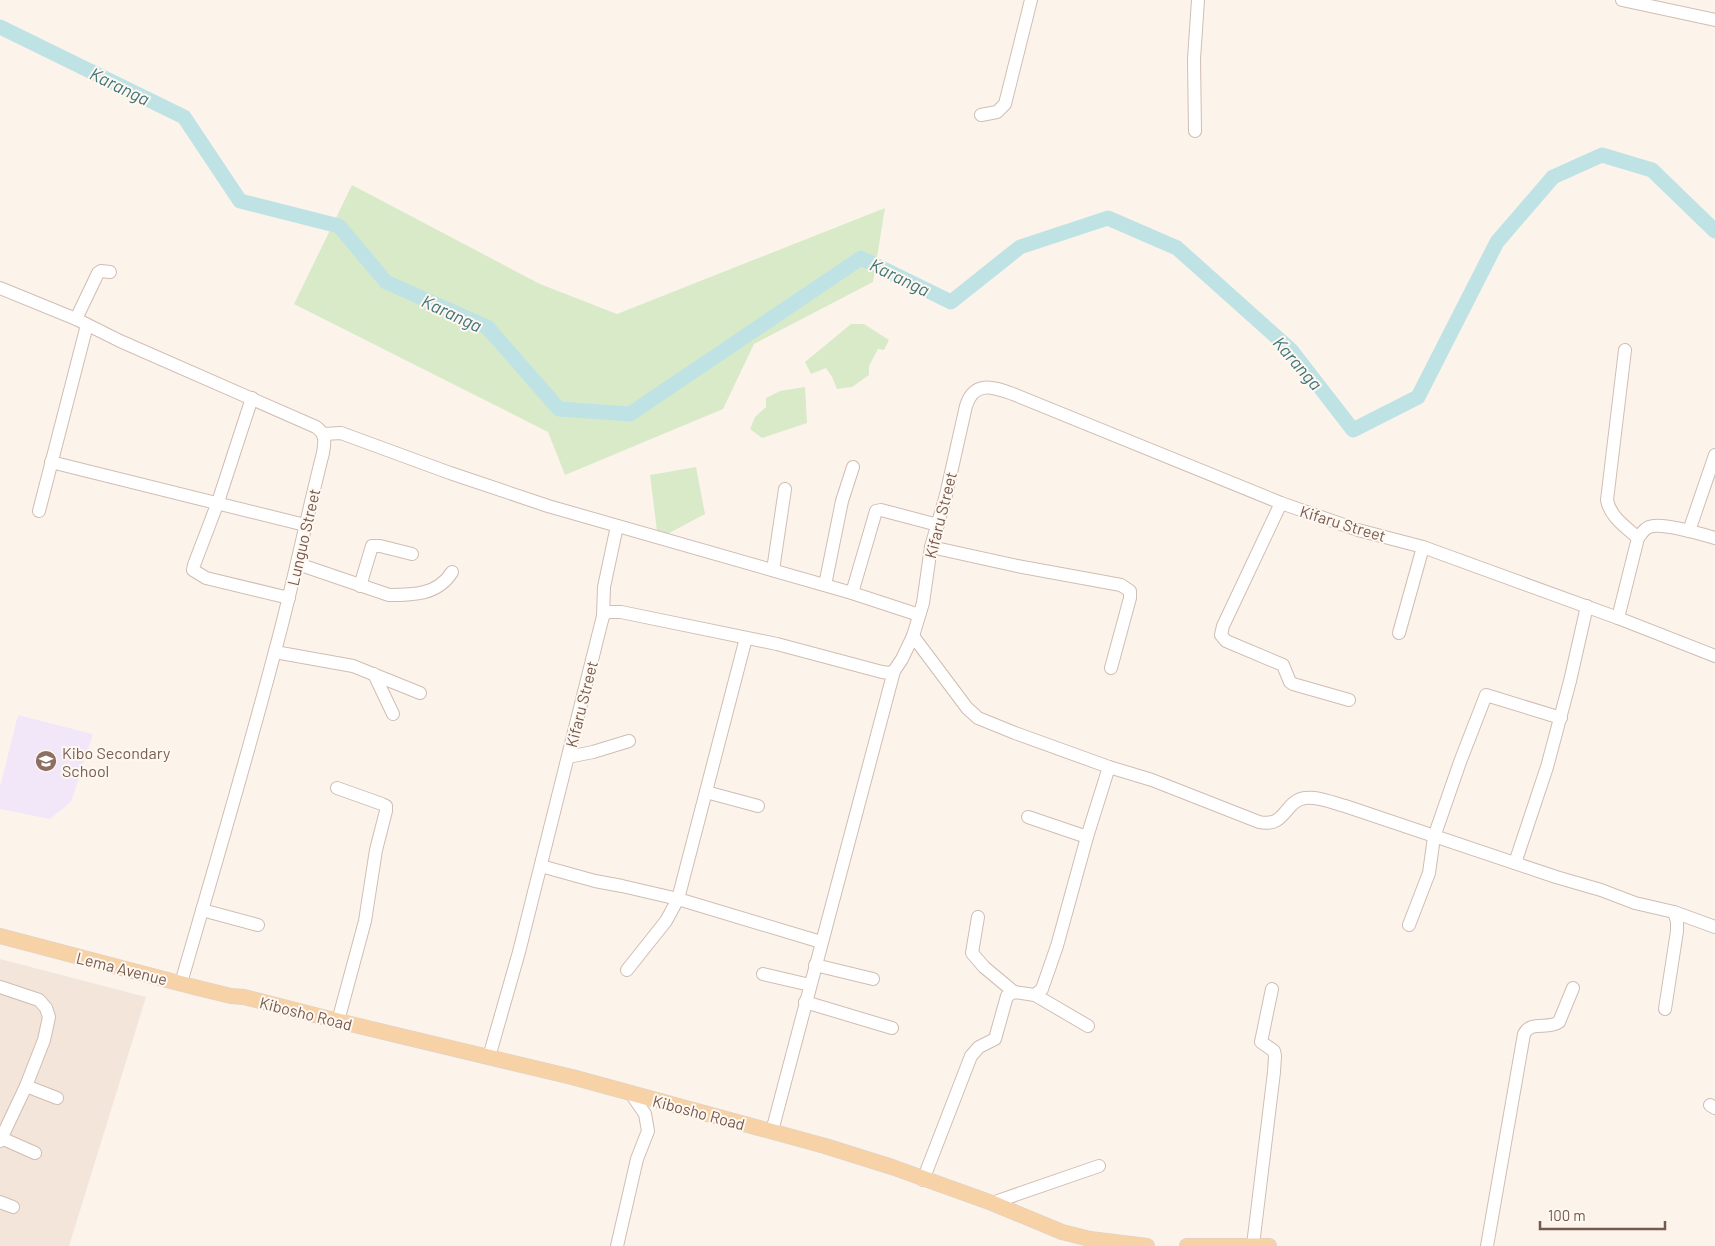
<svg xmlns="http://www.w3.org/2000/svg" width="1715" height="1246" viewBox="0 0 1715 1246" font-family="Barlow,sans-serif">
<rect width="100%" height="100%" fill="#fcf4eb"/>
<polygon fill="#f3e5d9" points="0,959 146,997 69,1246 0,1246"/>
<polygon fill="#f1e7f9" points="18,715 93,734 71,802 50,819 0,809 0,787"/>
<g fill="#d9eac9">
<polygon points="352,185 540,284 617,314 885,208 873,282 754,344 723,409 565,475 548,432 294,304"/>
<polygon points="851,324 864,324 889,340 884,350 878,349 869,366 869,375 852,387 837,389 832,377 826,368 811,374 805,362"/>
<polygon points="805,387 807,423 762,438 750,429 755,417 766,407 766,398 780,391"/>
<polygon points="696,467 705,514 658,539 650,475"/>
</g>
<g fill="none" stroke-linecap="round" stroke-linejoin="round">
<polyline stroke="#bfe3e5" stroke-width="15" points="0,27 184,117 240,201 339,226 386,282 487,327 559,409 630,414 861,258 951,302 1020,247 1108,218 1177,248 1291,350 1353,430 1418,397 1497,242 1553,177 1602,155 1652,170 1715,231"/>
<g stroke="#d0bdb3" stroke-width="14">
<g id="minor">
<polyline points="1622,0 1715,20"/>
<polyline points="981,115 997,112 1005,104 1031,0"/>
<polyline points="1195,131 1194,59 1198,0"/>
<path d="M0 288 76 319 120 341 316 427C326 434 325 442 323 453 306 519 293 586 275 651 246 762 213 872 181 983"/>
<polyline points="76,319 98,273 101,271 110,272"/>
<path d="M1625 350 1607 500C1610 517 1626 527 1638 538"/>
<polyline points="252,398 218,502 194,565 193,570 206,578 289,598"/>
<polyline points="324,434 341,433 450,473 548,506 852,593 876,511 881,510 938,525"/>
<polyline points="51,462 305,525"/>
<polyline points="1281,503 1223,626 1221,635 1226,641 1283,665 1290,682 1293,684 1349,700"/>
<polyline points="39,511 87,325"/>
<polyline points="1689,531 1715,455"/>
<polyline points="931,547 1017,566 1121,585 1130,591 1130,598 1111,668"/>
<path d="M298 564 389 595C413 595 438 595 452 572"/>
<polyline points="773,570 785,489"/>
<polyline points="825,585 842,501 853,467"/>
<polyline points="360,586 372,546 380,546 412,554"/>
<polyline points="852,593 919,615"/>
<polyline points="603,616 604,587 617,526"/>
<path d="M1618 618 1638 538C1641 534 1644 529 1649 527 1661 522 1701 534 1715 538"/>
<polyline points="1399,633 1423,547"/>
<path d="M913 636 967 708 978 718 1015 733 1109 767 1152 780 1259 822C1286 828 1284 801 1305 798 1318 796 1333 803 1345 806L1556 877 1601 890 1635 903 1674 912 1715 927"/>
<polyline points="275,652 353,666 420,693"/>
<polyline points="374,674 393,714"/>
<polyline points="568,757 593,752 629,741"/>
<polyline points="337,788 382,804 386,806 386,811 376,850 365,921 338,1021"/>
<polyline points="706,792 758,806"/>
<polyline points="1028,817 1087,837"/>
<polyline points="1515,863 1547,767 1570,681 1587,606"/>
<polyline points="541,866 595,881 622,886 678,899 821,942"/>
<polyline points="202,910 258,925"/>
<polyline points="978,917 972,953 984,967 1014,992"/>
<polyline points="1409,925 1429,873 1434,837 1460,762 1486,695 1561,718"/>
<polyline points="815,965 873,979"/>
<polyline points="627,970 666,921 678,899 746,638"/>
<polyline points="763,974 810,985"/>
<polyline points="0,987 39,1000 46,1008 49,1017 44,1040 26,1086 0,1141"/>
<polyline points="1035,995 1088,1026"/>
<polyline points="805,1002 892,1028"/>
<polyline points="1665,1009 1677,931 1677,921 1674,912"/>
<path d="M489 1057 519 952 603 616 607 612H621L777 644 882 672 889 673 894 671 902 659 913 636 923 603 931 547 946 495 966 406C974 380 993 387 1013 394L1281 503 1358 530 1423 547 1618 618 1715 656"/>
<polyline points="26,1086 57,1098"/>
<polyline points="1710,1105 1715,1108"/>
<polyline points="772,1131 894,671"/>
<polyline points="1,1138 35,1153"/>
<polyline points="923,1180 971,1056 979,1047 995,1039 1007,996 1014,992 1035,995 1042,989 1057,946 1087,837 1109,767"/>
<polyline points="0,1202 13,1207"/>
<polyline points="992,1203 1099,1166"/>
<polyline points="1253,1245 1274,1072 1275,1056 1274,1051 1261,1042 1272,989"/>
<polyline points="617,1246 637,1159 648,1131 645,1114 632,1095"/>
<path d="M1487 1246 1524 1034C1531 1020 1548 1030 1559 1022L1573 988"/>
</g>
</g>
<g stroke="#d9d1cd" stroke-width="16">
<g id="major">
<polyline points="0,936 194,987 231,996 244,997 338,1021 572,1077 825,1146 892,1167 992,1203 1062,1232 1090,1239 1147,1246"/>
<polyline points="1187,1246 1269,1246"/>
</g>
</g>
<use href="#minor" stroke="#fff" stroke-width="12"/>
<use href="#major" stroke="#f7d2a7" stroke-width="15"/>
</g>
<defs>
<g id="school-disc" transform="scale(1.125)"><circle r="9.5" fill="#8d6e63" stroke="#fef8f1"/><path d="M0-5L7-2L0 1L-7-2ZM-4 1L0 2.5L4 1V4Q0 6-4 4Z" fill="#fff"/></g>
</defs>
<g fill-rule="evenodd">
<use href="#school-disc" x="46" y="761"/>
</g>
<g text-anchor="middle" dominant-baseline="central" stroke-width="4" stroke-linejoin="round" paint-order="stroke">
<g font-size="16" fill="#76594e" stroke="#fef8f1">
<text transform="translate(940 515) rotate(-76)">Kifaru Street</text>
<text transform="translate(1343 523) rotate(17)">Kifaru Street</text>
<text transform="translate(303 537) rotate(-77)">Lunguo Street</text>
<text transform="translate(581 704) rotate(-76)">Kifaru Street</text>
<text transform="translate(122 968) rotate(14)">Lema Avenue</text>
<text transform="translate(306 1013) rotate(14)">Kibosho Road</text>
<text transform="translate(699 1112) rotate(15)">Kibosho Road</text>
</g>
<g font-size="16" fill="#785e54" stroke="#fef8f1" text-anchor="start">
<text x="62" y="752">Kibo Secondary<tspan x="62" dy="18">School</tspan></text>
</g>
<g font-size="18" font-style="italic" fill="#42767a" stroke="#fef8f1">
<text transform="translate(120 86) rotate(26)">Karanga</text>
<text transform="translate(900 277) rotate(26)">Karanga</text>
<text transform="translate(452 313) rotate(25)">Karanga</text>
<text transform="translate(1298 363) rotate(49)">Karanga</text>
</g>
</g>
<path d="M1540 1221v8h125v-8" fill="none" stroke="#76594e" stroke-width="2.5"/>
<text x="1548" y="1221" font-size="15" fill="#76594e" stroke="#fef8f1" stroke-width="4" paint-order="stroke">100 m</text>
</svg>
